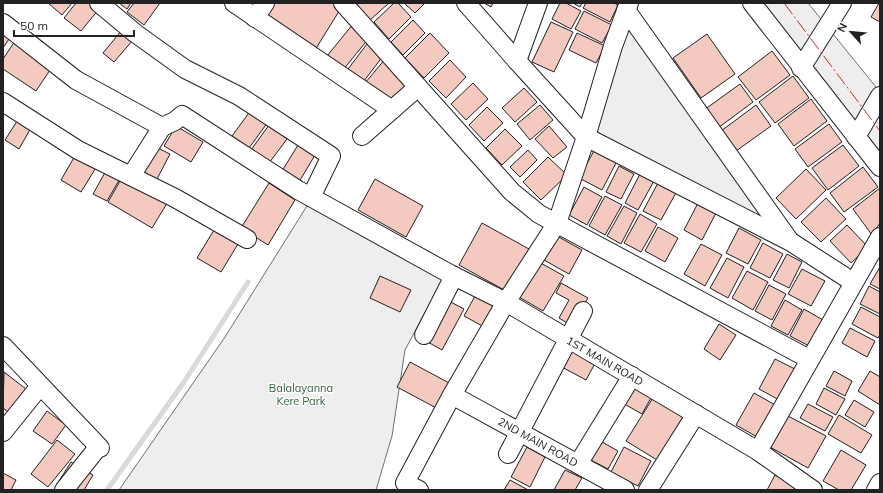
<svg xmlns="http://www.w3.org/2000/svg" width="883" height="493" viewBox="0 0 883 493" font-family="Mulish,sans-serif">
<rect width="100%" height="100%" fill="#fff"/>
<g fill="#eee" stroke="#6f6f6f">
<polygon points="761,3 808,3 880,92 880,161"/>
<polygon points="627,22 777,230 593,134"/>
<polygon points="310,201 445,275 405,350 392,436 376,490 119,490 225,337"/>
</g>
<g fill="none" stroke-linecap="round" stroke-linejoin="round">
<polyline stroke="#d9d9d9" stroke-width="5" points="107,490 184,382 248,282"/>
</g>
<g fill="#f3c9c0" stroke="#222">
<polygon points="48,3 72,3 62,15"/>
<polygon points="76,3 91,3 99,9 81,31 64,18"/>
<polygon points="119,3 131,3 127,9"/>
<polygon points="134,3 160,3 144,25 127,12"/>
<polygon points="274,3 332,3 341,8 315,50 264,19"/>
<polygon points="359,3 389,3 370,20 357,5"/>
<polygon points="394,3 398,3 411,17 389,39 374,22"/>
<polygon points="404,3 425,3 415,13"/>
<polygon points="484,3 493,3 491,7"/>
<polygon points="560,3 566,3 581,11 571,29 552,19"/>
<polygon points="573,3 582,3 580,7"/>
<polygon points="586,3 614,3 618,5 610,22 583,8"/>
<polygon points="879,3 880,3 880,22 871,17"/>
<polygon points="584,11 612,25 602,43 575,29"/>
<polygon points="413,20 425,33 403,55 391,42"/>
<polygon points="551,22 573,32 554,72 532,62"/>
<polygon points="353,24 369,38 343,70 327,56"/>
<polygon points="3,27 13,33 3,48"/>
<polygon points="122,30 133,40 114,62 103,53"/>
<polygon points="430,33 449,53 424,78 405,58"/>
<polygon points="577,33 605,46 596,63 569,50"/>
<polygon points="707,34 735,74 701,98 673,58"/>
<polygon points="17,38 54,64 36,91 3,69 3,59"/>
<polygon points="370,40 386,52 364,81 348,69"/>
<polygon points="772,51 790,75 756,100 738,77"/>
<polygon points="386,58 412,80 390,105 365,83"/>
<polygon points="450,60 466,77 446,98 429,81"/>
<polygon points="793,76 809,98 775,123 759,102"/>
<polygon points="473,83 488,99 466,120 451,104"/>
<polygon points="740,84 753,102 718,128 704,110"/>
<polygon points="524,88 537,102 515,122 502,108"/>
<polygon points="811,99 827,121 794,146 778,124"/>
<polygon points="540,105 553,120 530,140 517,124"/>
<polygon points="756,105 771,126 736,151 721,131"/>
<polygon points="487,107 503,123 484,141 469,125"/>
<polygon points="251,110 268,122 249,148 232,136"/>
<polygon points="19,118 32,126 19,149 5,140"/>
<polygon points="829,124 842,142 808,167 795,149"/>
<polygon points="269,125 287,139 269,163 251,150"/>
<polygon points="176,126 203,142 191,162 164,146"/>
<polygon points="549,126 567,147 553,158 535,139"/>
<polygon points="505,129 522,146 502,165 486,148"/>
<polygon points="298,145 315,155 299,182 282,171"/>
<polygon points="843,145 859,166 828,190 812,168"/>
<polygon points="156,147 170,154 157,179 143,172"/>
<polygon points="595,149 617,161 602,190 579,178"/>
<polygon points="528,150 537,160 520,177 510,167"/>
<polygon points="76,154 97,166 81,192 61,180"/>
<polygon points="548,157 567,175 541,200 523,182"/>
<polygon points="619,166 634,174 621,199 606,192"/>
<polygon points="863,167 878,187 844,212 830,193"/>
<polygon points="107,169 121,177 107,201 93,194"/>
<polygon points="806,169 826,190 796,219 776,198"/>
<polygon points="641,172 655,179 638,210 625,203"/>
<polygon points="124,174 169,200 152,228 108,202"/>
<polygon points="375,179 423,206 406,237 358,210"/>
<polygon points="659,181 677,191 661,220 643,211"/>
<polygon points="269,183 295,200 268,245 241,228"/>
<polygon points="584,187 602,197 587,225 569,215"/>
<polygon points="880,188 880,223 872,235 853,209"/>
<polygon points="605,196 622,205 605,235 589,226"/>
<polygon points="826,198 846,219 821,242 801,222"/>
<polygon points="698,203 716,213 702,240 684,230"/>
<polygon points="624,206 637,213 621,244 607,236"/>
<polygon points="640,214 657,224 641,252 624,243"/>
<polygon points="482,223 529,249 506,291 459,265"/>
<polygon points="847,225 868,247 851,263 830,241"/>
<polygon points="658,227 678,238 665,262 645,251"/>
<polygon points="739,228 761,240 748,264 726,253"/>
<polygon points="214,230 238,244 221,272 197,258"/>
<polygon points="557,236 582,250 569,274 544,260"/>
<polygon points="763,243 783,254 770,278 750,268"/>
<polygon points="701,244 722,255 705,286 684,274"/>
<polygon points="787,254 802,262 789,288 773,280"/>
<polygon points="727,258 744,267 728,298 710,288"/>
<polygon points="539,262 564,276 543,311 519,297"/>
<polygon points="880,267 880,289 870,284"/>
<polygon points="802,269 825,281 811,306 788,294"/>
<polygon points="747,271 768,282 753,310 732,298"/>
<polygon points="380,276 411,290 400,312 370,298"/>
<polygon points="561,283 588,298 572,326 559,318 569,300 556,293"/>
<polygon points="769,285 786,294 772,320 755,311"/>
<polygon points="869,286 880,292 880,314 860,304"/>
<polygon points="475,296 497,308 486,328 464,316"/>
<polygon points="447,300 464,309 442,350 426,341"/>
<polygon points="785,300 802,310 788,335 771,326"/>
<polygon points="861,307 880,317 880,335 878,338 852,324"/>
<polygon points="804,309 823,320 809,346 790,336"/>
<polygon points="719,324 736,335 720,360 704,349"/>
<polygon points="850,328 875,341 867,357 842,343"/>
<polygon points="571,344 598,358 586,380 560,366"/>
<polygon points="775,359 797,370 781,401 759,389"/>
<polygon points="410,362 453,385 440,410 397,387"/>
<polygon points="834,371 852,381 845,396 826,386"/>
<polygon points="870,371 880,377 880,405 858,391"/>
<polygon points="4,372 26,389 8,412 3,408"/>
<polygon points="629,383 652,396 642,414 619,401"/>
<polygon points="824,388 845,399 836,415 816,404"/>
<polygon points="656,393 686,412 657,460 626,441"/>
<polygon points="754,393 777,406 759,438 736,425"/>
<polygon points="854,400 874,412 865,427 845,415"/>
<polygon points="808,404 833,417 825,431 800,418"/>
<polygon points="47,411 66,425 52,444 33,431"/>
<polygon points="839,415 872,435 861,453 828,434"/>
<polygon points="788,416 826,436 808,468 770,447"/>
<polygon points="595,438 618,451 608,469 585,457"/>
<polygon points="57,440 75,454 48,487 31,474"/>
<polygon points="527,447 545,457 530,487 511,477"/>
<polygon points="624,447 651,461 638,486 611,472"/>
<polygon points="841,450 866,465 851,490 839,490 823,481"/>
<polygon points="71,462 93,475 84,490 67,490 57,484"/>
<polygon points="565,470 582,478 575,490 554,490"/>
<polygon points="3,473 16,480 11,490 3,490"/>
<polygon points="775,475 803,490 767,490"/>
<polygon points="510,480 528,490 504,490"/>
</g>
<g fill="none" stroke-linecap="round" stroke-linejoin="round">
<g stroke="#222" stroke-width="20">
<g id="minor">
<polyline points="99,3 135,33 185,69 239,96 331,156 311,197"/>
<polyline points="234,3 392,110"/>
<polyline points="343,3 512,192 539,214 809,359"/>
<polyline points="466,3 517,61"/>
<polyline points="538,3 517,61 586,137 791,242 853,282"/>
<polyline points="752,3 880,167"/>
<polyline points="626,10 789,240"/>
<polyline points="255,18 265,3"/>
<polyline points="3,23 76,80 162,127 175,121 182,115 298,190 450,274 506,302 758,451 813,490"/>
<polyline points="801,68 842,3"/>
<polyline points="3,102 78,150 175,198 247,239"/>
<polyline points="362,136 418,87"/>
<polyline points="856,137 880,96"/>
<polyline points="131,176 162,127"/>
<polyline points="424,335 454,276"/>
<polyline points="3,346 100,448"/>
<polyline points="452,395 625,490"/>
<polyline points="3,432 40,386"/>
<polyline points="758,451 880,237"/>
<polyline points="508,454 583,311"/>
<polyline points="578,464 632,376"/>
<polyline points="64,490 95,451"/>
<polyline points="419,490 405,483 452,395 506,302 557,223 586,137 613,46 629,3"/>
<polyline points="648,490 696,414"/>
<polyline points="876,490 880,483"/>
</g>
</g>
<use href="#minor" stroke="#fff" stroke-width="18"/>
<polyline stroke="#c62828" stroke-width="1" stroke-dasharray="14 3 2 3" stroke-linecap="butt" points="784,3 880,131"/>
</g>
<g text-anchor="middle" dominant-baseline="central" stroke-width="3" stroke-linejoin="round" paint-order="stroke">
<g font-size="11" fill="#222" stroke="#fff">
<text transform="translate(605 361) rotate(30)">1ST MAIN ROAD</text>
<text transform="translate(538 442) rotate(29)">2ND MAIN ROAD</text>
</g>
<g font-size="11" fill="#2f5e38" stroke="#fff">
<text x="301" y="388">Balalayanna<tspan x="301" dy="13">Kere Park</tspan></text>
</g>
</g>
<rect width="883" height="493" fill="none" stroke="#222222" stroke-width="8"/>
<g transform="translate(851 32) rotate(297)" stroke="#ffffff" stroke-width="3" paint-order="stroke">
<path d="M0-3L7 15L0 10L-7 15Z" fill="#222222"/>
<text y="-6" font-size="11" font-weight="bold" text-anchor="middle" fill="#222222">N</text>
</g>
<path d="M14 30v6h120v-6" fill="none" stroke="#222222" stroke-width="2"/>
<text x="20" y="30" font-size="12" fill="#222222" stroke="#ffffff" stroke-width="3" paint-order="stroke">50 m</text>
</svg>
